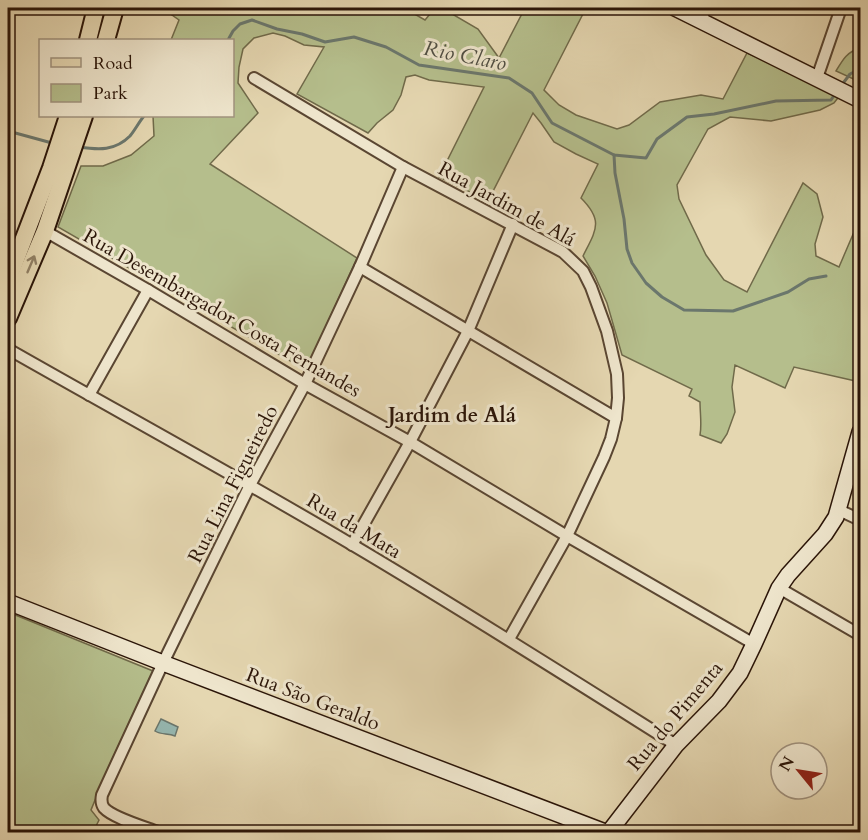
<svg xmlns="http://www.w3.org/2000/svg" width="868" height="840" viewBox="0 0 868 840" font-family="Cardo,serif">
<rect width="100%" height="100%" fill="#e5d7b1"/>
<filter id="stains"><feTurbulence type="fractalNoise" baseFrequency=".00333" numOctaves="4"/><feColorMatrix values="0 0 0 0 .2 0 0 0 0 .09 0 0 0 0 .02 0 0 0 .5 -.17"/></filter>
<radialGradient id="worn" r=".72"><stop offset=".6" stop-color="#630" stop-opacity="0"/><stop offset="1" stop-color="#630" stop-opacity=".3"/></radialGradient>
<g fill="#b5be8c" stroke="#706a4a" stroke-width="1.5">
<path d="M162 8H404L425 20 435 8H442L478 29 499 58 525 8H586L544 90 559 105 576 115 617 129 629 125 660 102 701 95 723 99 747 53 841 94 834 103 820 110 771 121 730 117 708 129 677 185 679 199 706 255 724 280 747 292 803 183 817 194 823 217 815 244 816 256 839 267 860 218V382L794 367 785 388 735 365 732 387 735 412 727 434 721 443 700 435C702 425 700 413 700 402L689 396 692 389 622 355 607 303 595 276 583 256C596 230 604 221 581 198L598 164 576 154 554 142 541 123 533 113 488 201 439 177 484 87 429 80 415 75 406 77 401 95 393 110 377 123 368 133 297 94 324 47 304 45 285 36 273 33 254 38 243 49 239 67 238 83 258 113 210 164 357 258 306 370 58 227 81 166H103L131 155 154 136 153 116H232V40H171L179 20Z"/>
<path d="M860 48V82L836 71C843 59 847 52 860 48Z"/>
<polygon points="8,612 153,671 109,766 91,810 99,820 93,832 8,832"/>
</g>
<path fill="#96b8b1" stroke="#6b776d" stroke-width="1.5" d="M161 719 178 727 175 736C168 733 161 735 155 731Z"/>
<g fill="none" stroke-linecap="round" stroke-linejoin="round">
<g stroke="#6b776d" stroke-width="3">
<polyline points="228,40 233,31 240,24 252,20 277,29 302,34 325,42 354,37 386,47 419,65 509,78 532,93 552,123 614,155 646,158 657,139 687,117 714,114 776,101 831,100 835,94"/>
<polyline points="841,86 850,74 860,69"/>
<polyline points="8,131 52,143"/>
<path d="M79 147C99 150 115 151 130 136 135 130 139 122 144 116"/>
<polyline points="614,155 615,173 624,219 627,249 632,263 646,283 662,297 684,310 733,311 788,292 809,279 826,276"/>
</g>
<g stroke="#5a4632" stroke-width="14">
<g id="street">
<polyline points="701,21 705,8"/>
<polyline points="254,78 403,167 563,252 583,271 591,287 607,331 617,374 618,398 616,418 611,439 604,457 567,536 509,639"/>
<polyline points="817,78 841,8"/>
<polyline points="45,231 148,290 305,384 410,442 567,536 754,644"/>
<polyline points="360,267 616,418"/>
<path d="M8 349C122 414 238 477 351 544 461 609 568 677 676 745"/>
<polyline points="89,395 148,290"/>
<polyline points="839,510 860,520"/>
<polyline points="352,545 410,442 468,331 513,224"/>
<polyline points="779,588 860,635"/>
<path d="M158 832C145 827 113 818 104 808 101 804 101 800 102 795L163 663 250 485 305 384 360 267 403 167"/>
</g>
</g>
<g stroke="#2b1508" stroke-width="18">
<g id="secondary">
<polyline points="675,8 860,100"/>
<polyline points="8,602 163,663 605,832"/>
<polyline points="609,832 676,745 719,701 740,673 754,644 779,588 788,575 825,534 836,517 860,432"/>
</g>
</g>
<g stroke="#2b1508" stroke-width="20">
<g id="primary">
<polyline points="88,40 96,8"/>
<polyline points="106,40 115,8"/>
<polyline points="8,280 51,168 68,116"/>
<polyline points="8,318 45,231 84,116"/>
</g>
</g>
<use href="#street" stroke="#eee5cc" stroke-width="10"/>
<use href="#secondary" stroke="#eee5cc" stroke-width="15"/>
<use href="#primary" stroke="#e5d7b1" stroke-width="16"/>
</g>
<defs><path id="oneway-shaft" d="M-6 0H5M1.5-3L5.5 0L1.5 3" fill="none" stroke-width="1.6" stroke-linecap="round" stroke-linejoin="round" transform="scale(1.5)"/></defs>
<use stroke="#918065" href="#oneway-shaft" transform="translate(31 264) rotate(-67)"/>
<g text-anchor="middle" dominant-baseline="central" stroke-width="6" stroke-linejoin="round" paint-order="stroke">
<g font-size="20" fill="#2b1508" stroke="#eee5cc">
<text transform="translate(507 204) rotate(29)">Rua Jardim de Alá</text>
<text transform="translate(222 313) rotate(30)">Rua Desembargador Costa Fernandes</text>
<text transform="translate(233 484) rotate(-63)">Rua Lina Figueiredo</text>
<text transform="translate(354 526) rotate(31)">Rua da Mata</text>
<text transform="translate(313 699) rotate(21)">Rua São Geraldo</text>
<text transform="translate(675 716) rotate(-50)">Rua do Pimenta</text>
</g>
<g font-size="21" font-style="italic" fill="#504e43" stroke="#eee5cc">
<text transform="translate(465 56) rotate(11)">Rio Claro</text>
</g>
<g font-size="21" font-weight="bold" fill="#2b1508" stroke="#eee5cc">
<text x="452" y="415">Jardim de Alá</text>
</g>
</g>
<rect width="868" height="840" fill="none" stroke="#e5d7b1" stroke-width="30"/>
<rect x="9" y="9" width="850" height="822" fill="none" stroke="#2b1508" stroke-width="3"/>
<rect x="15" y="15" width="838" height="810" fill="none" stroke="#2b1508" stroke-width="1.5"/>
<rect x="39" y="39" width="195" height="78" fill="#eee5cc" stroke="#a0927e" stroke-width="1.5"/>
<rect x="51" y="58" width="30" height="9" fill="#e5d7b1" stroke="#a0927e" stroke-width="1.5"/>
<text x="93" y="69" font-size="18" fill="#2b1508">Road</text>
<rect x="51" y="84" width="30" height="18" fill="#b5be8c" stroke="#a0927e" stroke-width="1.5"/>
<text x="93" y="99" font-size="18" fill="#2b1508">Park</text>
<g transform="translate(799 771) rotate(300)"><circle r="28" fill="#eee5cc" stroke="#a0927e" stroke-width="1.5"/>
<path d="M0-4.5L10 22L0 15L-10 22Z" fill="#8f2418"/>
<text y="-9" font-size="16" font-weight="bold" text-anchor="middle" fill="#2b1508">N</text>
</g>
<rect width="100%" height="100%" filter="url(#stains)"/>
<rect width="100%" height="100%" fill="url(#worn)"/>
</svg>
